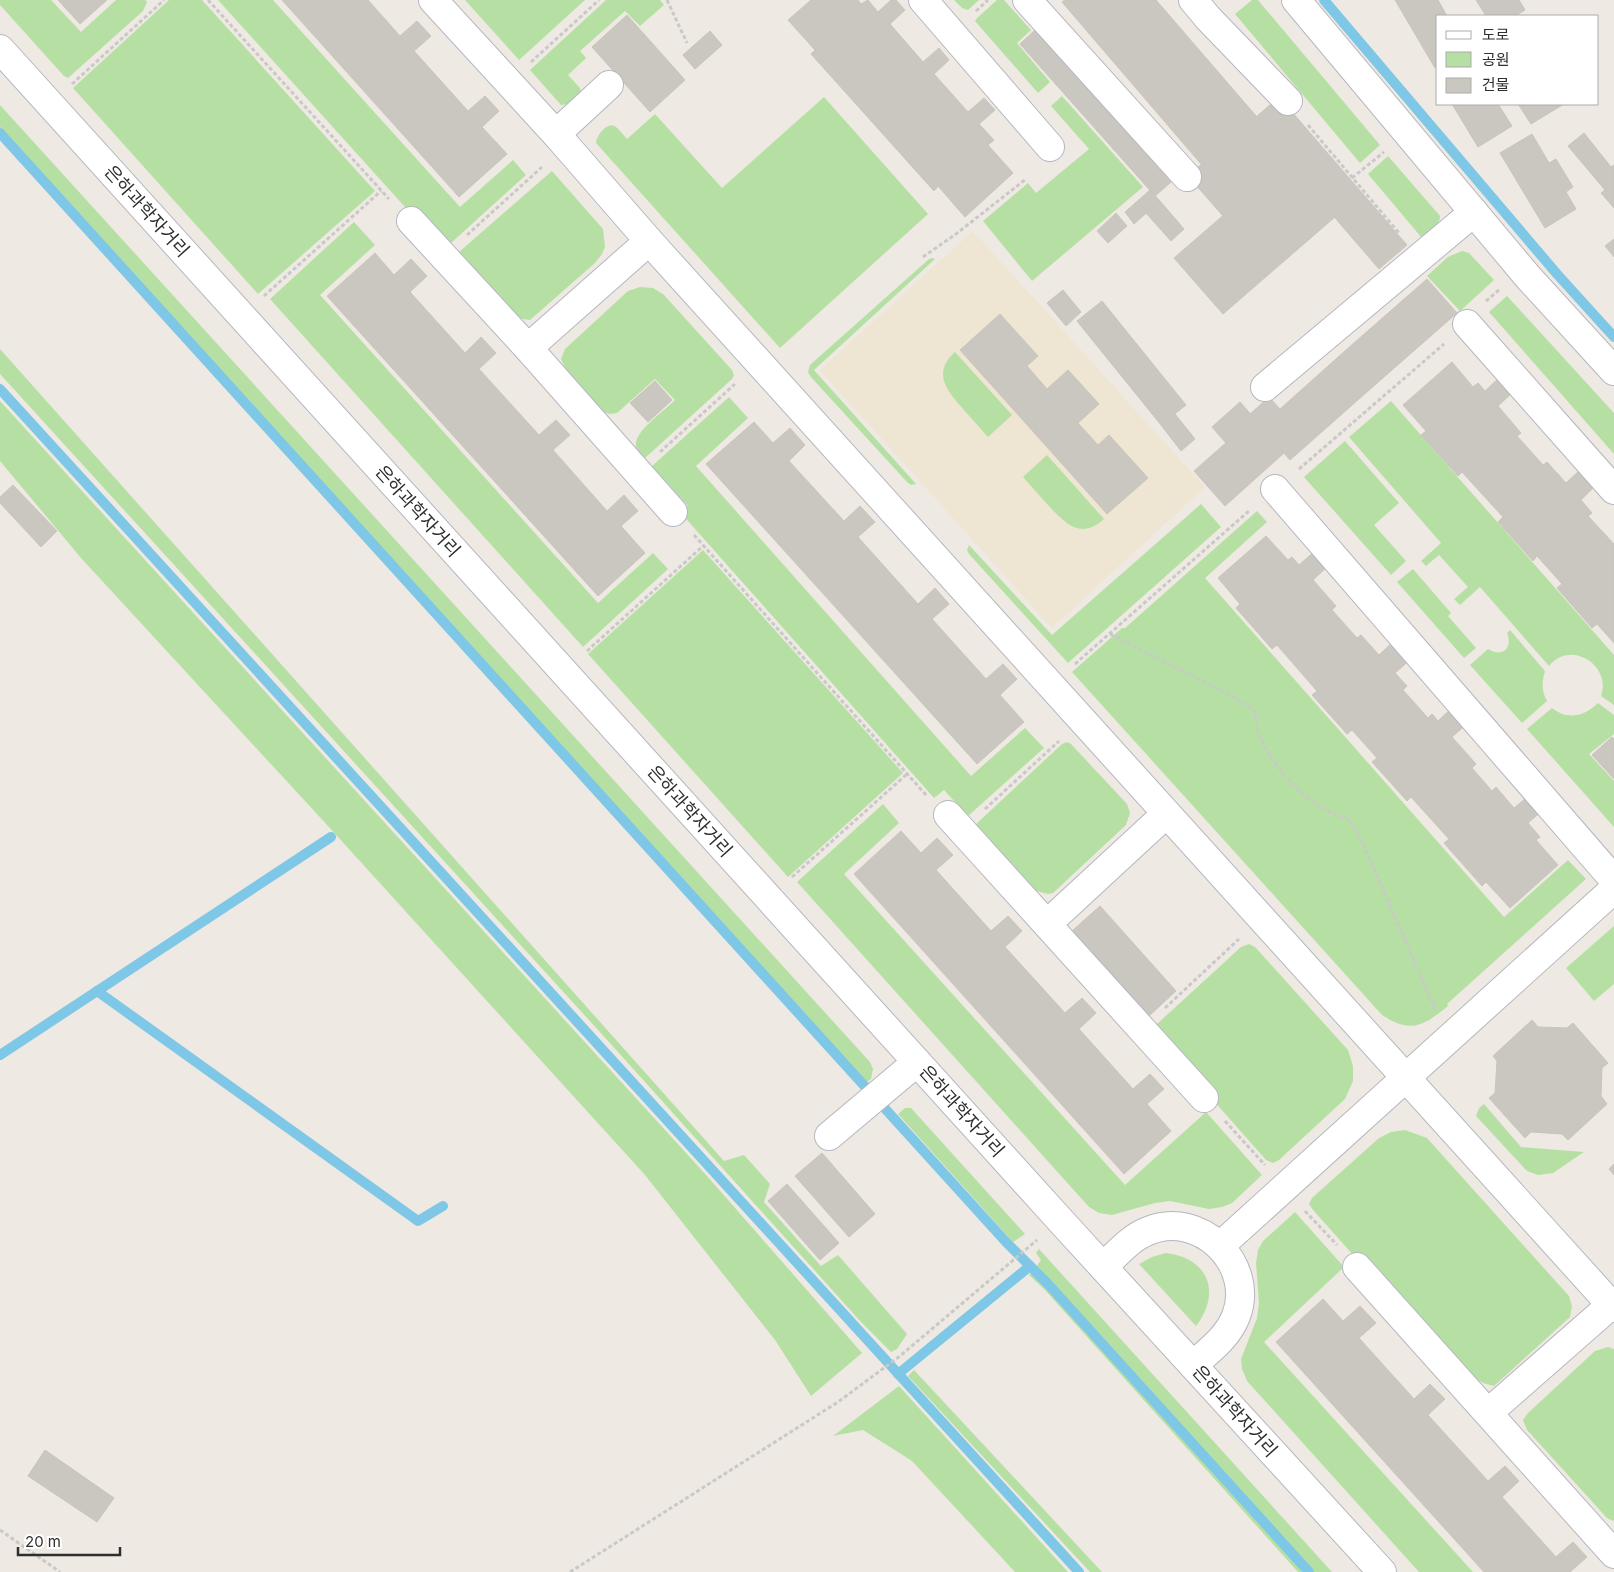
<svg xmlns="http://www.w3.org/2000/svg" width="1614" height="1572" viewBox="0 0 1614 1572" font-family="Inter,'Noto Sans KR',sans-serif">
<rect width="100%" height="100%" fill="#eee9e2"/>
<polygon fill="#eee6d3" points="973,231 1205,487 1052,628 820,370"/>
<g fill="#b6e0a3">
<polygon points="0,0 51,0 81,32 116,0 145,0 147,2 143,11 68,78 64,76 0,5"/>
<polygon points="169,0 202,0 375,191 258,294 73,88"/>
<polygon points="218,0 273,0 460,207 513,160 526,175 451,243 422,211 414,217"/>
<polygon points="465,0 585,0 519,60"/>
<polygon points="606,0 660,0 664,5 640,26 625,11 580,51 586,58 568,75 580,88 581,92 569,104 561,105 530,70"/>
<polygon points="954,0 979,0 968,10 962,8"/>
<polygon points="997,0 1004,0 1031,30 1017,43 1050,82 1038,93 975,21 977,18"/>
<polygon points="1252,0 1258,0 1380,145 1360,163 1235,14"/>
<polygon points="1062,96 1143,187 1032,281 983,221 1028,183 1036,193 1089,149 1051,106"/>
<path d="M824 97 928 214 780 348 596 143C597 135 607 121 616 127 620 130 624 136 627 139L655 114 722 188Z"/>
<polygon points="0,105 870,1062 873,1069 871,1079 866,1083 0,127"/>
<path d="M1388 156 1440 216C1440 226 1430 232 1422 238L1368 174Z"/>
<polygon points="552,171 603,229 605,247 602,254 595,263 530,320 515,318 459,252"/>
<polygon points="354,222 375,245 320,295 598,603 653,553 668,569 583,647 270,299"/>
<polygon points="1462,251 1469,253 1494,280 1460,311 1427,276 1448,257"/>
<polygon points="932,258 935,259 814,370 916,484 911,485 907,482 810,376 808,372 810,365 929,259"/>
<path d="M640 287 653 288 663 294 732 370 734 375 732 379 645 458C643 455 639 452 637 449 629 434 666 410 675 400L655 379 617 413 610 414 603 412 566 370 561 359 565 349 628 291Z"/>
<polygon points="1507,296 1614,413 1614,454 1489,312"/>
<polygon points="0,349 724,1161 744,1155 770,1184 764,1202 821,1266 838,1255 907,1334 897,1349 891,1352 861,1322 609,1042 0,374"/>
<path d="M955 352 1012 415 988 437C980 428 972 419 964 410 948 392 931 373 955 352Z"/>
<polygon points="729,397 748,418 696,466 971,776 1025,728 1044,748 968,816 944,790 934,798 680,512 688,506 652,466"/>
<polygon points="0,401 707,1176 862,1353 811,1396 775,1340 645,1175 328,826 81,558 0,461"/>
<path d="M1391 401 1614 655V705L1601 696C1612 665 1570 639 1549 666L1480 587 1460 605 1454 599 1468 587 1439 555 1426 566 1421 561 1441 543 1349 437Z"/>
<polygon points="1345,441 1399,503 1374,525 1406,561 1391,575 1304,477"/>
<path d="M1047 455 1104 519C1080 541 1064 522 1047 504 1039 495 1031 486 1023 477Z"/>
<polygon points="1201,504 1221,527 1068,663 969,554 967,550 969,545 1052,635"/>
<path d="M1257 511 1267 522 1205 578 1504 917 1568 860 1586 879 1447 1004 1448 1006C1423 1026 1411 1034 1382 1015L1072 672 1122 628H1125Z"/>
<polygon points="703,550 903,773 788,877 588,654"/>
<polygon points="1413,569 1451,613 1448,616 1476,648 1464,658 1397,582"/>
<path d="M1510 630 1545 671C1542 682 1541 690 1547 701L1522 723 1470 665 1488 649C1503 658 1513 648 1507 633Z"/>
<path d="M1598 703 1614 715V734L1589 754 1614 781V827L1527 729 1552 708C1567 720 1584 717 1598 703Z"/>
<polygon points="1067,742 1071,744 1127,804 1130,813 1126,825 1053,893 1048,894 1033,890 974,826 1062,744"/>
<polygon points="883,804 899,823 844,874 1125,1185 1206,1112 1262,1175 1232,1203 1222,1207 1209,1209 1170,1201 1155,1203 1112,1215 1099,1213 1089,1207 797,882"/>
<polygon points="1614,926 1614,984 1594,1001 1566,968"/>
<polygon points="1249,944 1255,947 1348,1050 1353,1066 1353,1081 1345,1099 1279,1160 1273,1163 1266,1160 1206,1092 1212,1086 1157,1024 1241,947"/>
<polygon points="1484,1104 1521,1147 1584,1152 1553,1173 1538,1175 1527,1171 1476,1116 1479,1108"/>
<polygon points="905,1108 911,1108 1025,1234 1013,1242 898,1114"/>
<polygon points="1405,1130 1427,1138 1569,1296 1572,1306 1570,1317 1494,1386 1483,1383 1476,1379 1370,1260 1363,1266 1313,1210 1309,1204 1312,1198 1379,1138 1391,1132"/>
<polygon points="1295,1212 1344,1267 1264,1342 1473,1572 1419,1572 1247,1381 1242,1369 1241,1359 1257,1318 1259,1303 1256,1263 1258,1250 1263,1241"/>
<polygon points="1039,1249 1332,1572 1313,1572 1036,1267 1041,1260 1036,1253"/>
<path d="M1166 1253C1208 1258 1222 1292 1196 1326L1139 1264 1152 1257Z"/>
<polygon points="1033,1272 1047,1287 1306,1572 1298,1572 1045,1290 1029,1275"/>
<polygon points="1608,1347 1614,1349 1614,1520 1613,1521 1607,1518 1527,1430 1523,1420 1528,1413 1595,1351"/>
<polygon points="914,1370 1102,1572 1090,1572 908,1376"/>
<polygon points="899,1386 1068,1572 1015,1572 912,1461 863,1430 833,1436"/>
</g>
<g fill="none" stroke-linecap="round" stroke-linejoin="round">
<g stroke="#7ec7e7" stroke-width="10">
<polyline points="1324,0 1557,274 1614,337"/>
<polyline points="0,133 1006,1242 1048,1284 1309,1572"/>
<polyline points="0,389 1079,1572"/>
<polyline points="97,991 418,1221 443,1206"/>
<polyline points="0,1055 331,837"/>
<polyline points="898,1374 1030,1266"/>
</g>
</g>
<g fill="#cac7c0" stroke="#cac5bb">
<polygon points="58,0 107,0 80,24"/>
<polygon points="282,0 368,0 400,36 417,21 431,36 414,51 468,111 485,96 499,111 482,127 507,154 459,197"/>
<polygon points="811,0 858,0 861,4 868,0 878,12 891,0 896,0 905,10 890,24 923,62 939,48 949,60 934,74 968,112 984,98 995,110 979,124 994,140 988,145 1013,173 965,217 938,186 934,191 811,54 815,50 788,20"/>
<polygon points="1065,0 1156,0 1257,117 1201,164 1062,2"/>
<polygon points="1395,0 1438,0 1447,16 1438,16 1438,66 1435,68"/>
<polygon points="1476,0 1519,0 1525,10 1515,16 1486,16"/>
<polygon points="627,15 685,80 650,112 592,47"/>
<polygon points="1036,29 1171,182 1155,196 1020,44"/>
<polygon points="710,31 722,45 695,69 683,55"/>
<polygon points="1279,97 1407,245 1379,269 1286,161 1223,216 1188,176"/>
<polygon points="1452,104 1498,104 1512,126 1478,147"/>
<polygon points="1518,104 1564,104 1531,124"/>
<polygon points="1584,133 1611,167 1614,165 1614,208 1601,193 1605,190 1568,146"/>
<polygon points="1532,134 1549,163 1556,159 1573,187 1566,192 1576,209 1545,228 1500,153"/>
<polygon points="1286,161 1335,217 1223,314 1174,258"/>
<polygon points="1150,190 1160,201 1134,224 1125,212"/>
<polygon points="1160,201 1184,229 1171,241 1146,213"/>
<polygon points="1116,213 1127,226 1108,243 1097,231"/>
<polygon points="1614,239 1614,257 1605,246"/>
<polygon points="375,253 394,275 411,259 427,276 410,292 465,353 481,337 496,353 479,369 539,435 556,420 570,435 553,450 607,511 624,495 638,511 621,526 645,553 598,596 327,296"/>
<polygon points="1427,279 1457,313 1376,384 1346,350"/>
<polygon points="1063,290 1081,312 1066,326 1047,303"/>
<polygon points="1102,301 1186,405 1161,425 1077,321"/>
<polygon points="1000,314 1038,356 1027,366 1047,389 1068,370 1099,404 1078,423 1098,445 1109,435 1148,478 1107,514 960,350"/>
<polygon points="1346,350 1376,384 1290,460 1250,414 1269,397 1280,409"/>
<polygon points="1452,362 1473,387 1478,383 1485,391 1500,377 1513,392 1498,406 1521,433 1517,436 1543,465 1547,462 1566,483 1582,468 1596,485 1581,500 1592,513 1588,516 1614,544 1614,643 1597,624 1592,628 1557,588 1562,584 1537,556 1533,561 1498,522 1503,517 1462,472 1458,476 1421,435 1426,431 1403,405"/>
<polygon points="655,381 672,400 648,422 630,403"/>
<polygon points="1240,402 1254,418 1226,443 1212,427"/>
<polygon points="1175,414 1195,439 1181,451 1161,425"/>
<polygon points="1254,418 1284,453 1225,506 1194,471"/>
<polygon points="754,422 773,443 790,428 805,445 789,461 844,521 860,506 875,522 858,537 918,604 935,588 949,604 932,619 986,679 1003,664 1017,679 1000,695 1024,722 977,764 706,464"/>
<polygon points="13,485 57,531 41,547 0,503 0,497"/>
<polygon points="1266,536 1288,560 1292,557 1299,565 1315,551 1328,566 1313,580 1336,606 1332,610 1357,638 1361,635 1379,655 1395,640 1411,659 1395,673 1407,686 1403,690 1428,718 1432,714 1438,721 1454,706 1468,723 1452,737 1476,764 1472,768 1492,791 1496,787 1514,808 1532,793 1545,808 1528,823 1540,837 1536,840 1558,865 1510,908 1486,882 1482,886 1444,843 1449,839 1411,797 1407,801 1372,762 1377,758 1352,730 1347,734 1312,695 1317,691 1277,645 1272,649 1236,608 1240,604 1218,578"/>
<polygon points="1612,737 1614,739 1614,779 1592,755"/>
<polygon points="901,831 921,853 937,838 953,855 936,870 991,931 1008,916 1022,931 1005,947 1065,1013 1082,998 1096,1013 1079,1029 1133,1089 1150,1074 1164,1089 1147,1104 1171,1131 1124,1174 854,874"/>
<polygon points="1100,906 1176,991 1149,1016 1072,931"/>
<polygon points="1532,1020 1538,1027 1567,1028 1573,1023 1608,1063 1602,1068 1601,1096 1607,1104 1568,1140 1562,1134 1531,1132 1525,1138 1489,1098 1495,1093 1497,1061 1493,1056"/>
<polygon points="822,1153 875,1214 849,1237 795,1176"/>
<polygon points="1614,1164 1614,1175 1609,1169"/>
<polygon points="787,1184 839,1243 820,1260 768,1201"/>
<polygon points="1323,1299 1343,1321 1360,1306 1376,1323 1359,1338 1414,1399 1430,1384 1445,1399 1428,1415 1488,1481 1505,1466 1519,1481 1502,1497 1556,1557 1573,1542 1587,1557 1570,1572 1484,1572 1276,1342"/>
<polygon points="45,1450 114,1498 97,1522 28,1476"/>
</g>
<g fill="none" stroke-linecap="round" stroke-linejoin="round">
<g stroke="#b5b7c0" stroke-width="30">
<g id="minor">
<polyline points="433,0 556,134 649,241 1614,1308"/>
<polyline points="923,0 1050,147"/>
<polyline points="1027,0 1187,177"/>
<polyline points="1193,0 1208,18 1288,101"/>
<polyline points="1296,0 1528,277 1614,371"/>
<polyline points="0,49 1060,1220 1382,1572"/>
<polyline points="556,134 609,85"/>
<polyline points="411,221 528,348 673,512"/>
<polyline points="1467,324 1614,490"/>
<polyline points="528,348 649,241"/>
<polyline points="1265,387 1474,212"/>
<polyline points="1275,489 1614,880"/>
<polyline points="948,815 1204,1098"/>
<polyline points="1047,924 1166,814"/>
<polyline points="829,1136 917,1062"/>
<polyline points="1220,1246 1614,889"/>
<path d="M1103 1267C1117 1254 1130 1238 1148 1231 1199 1209 1256 1264 1236 1316 1228 1337 1209 1351 1193 1365"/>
<polyline points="1357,1267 1614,1554"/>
<polyline points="1489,1412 1611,1305"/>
</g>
</g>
<g stroke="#c9c9c9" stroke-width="3" stroke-dasharray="4 2.5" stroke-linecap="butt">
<polyline points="208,0 389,199"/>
<polyline points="667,0 687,43"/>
<polyline points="976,11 988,0"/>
<polyline points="531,62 599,0"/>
<polyline points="72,84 164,0"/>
<polyline points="1308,125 1399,233"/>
<polyline points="1352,178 1384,152"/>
<polyline points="467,235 542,167"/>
<polyline points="923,257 956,234 1026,179"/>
<polyline points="264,296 381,191"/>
<polyline points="1486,301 1499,290"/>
<polyline points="660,452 735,384"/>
<polyline points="1299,469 1444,344"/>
<polyline points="694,535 926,795"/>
<path d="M1110 634 1234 697 1255 711C1256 719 1256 727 1259 734 1260 739 1264 744 1266 748 1284 782 1313 808 1350 820L1363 844 1435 1009"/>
<polyline points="587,651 703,546"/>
<polyline points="1075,664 1250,510"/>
<polyline points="985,809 1059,741"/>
<polyline points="792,877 907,774"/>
<polyline points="1165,1008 1239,939"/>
<polyline points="1225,1121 1265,1165"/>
<polyline points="1305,1211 1337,1245"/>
<polyline points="0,1530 60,1572"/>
<polyline points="570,1572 838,1402 900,1356 1037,1240"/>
</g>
<use href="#minor" stroke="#fff" stroke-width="28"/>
</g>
<g text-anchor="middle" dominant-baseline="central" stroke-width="4" stroke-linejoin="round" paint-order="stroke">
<g font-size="18" fill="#2e2e2e" stroke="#fff">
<text transform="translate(147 211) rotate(48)">은하과학자거리</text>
<text transform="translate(418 511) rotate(48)">은하과학자거리</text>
<text transform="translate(690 811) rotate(48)">은하과학자거리</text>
<text transform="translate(962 1111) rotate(48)">은하과학자거리</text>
<text transform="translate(1235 1411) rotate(48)">은하과학자거리</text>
</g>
</g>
<rect x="1436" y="15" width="162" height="90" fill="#ffffff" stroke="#ababab"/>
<rect x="1446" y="31" width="25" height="8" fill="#ffffff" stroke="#ababab"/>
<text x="1482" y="40" font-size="15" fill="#2e2e2e">도로</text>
<rect x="1446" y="52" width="25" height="15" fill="#b6e0a3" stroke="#ababab"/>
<text x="1482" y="65" font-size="15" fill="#2e2e2e">공원</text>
<rect x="1446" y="78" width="25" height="15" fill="#cac7c0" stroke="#ababab"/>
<text x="1482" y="90" font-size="15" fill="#2e2e2e">건물</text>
<path d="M18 1547v8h102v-8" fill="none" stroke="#2e2e2e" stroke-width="2.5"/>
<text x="25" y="1547" font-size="15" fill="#2e2e2e" stroke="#ffffff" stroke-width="4" paint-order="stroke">20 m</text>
</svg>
